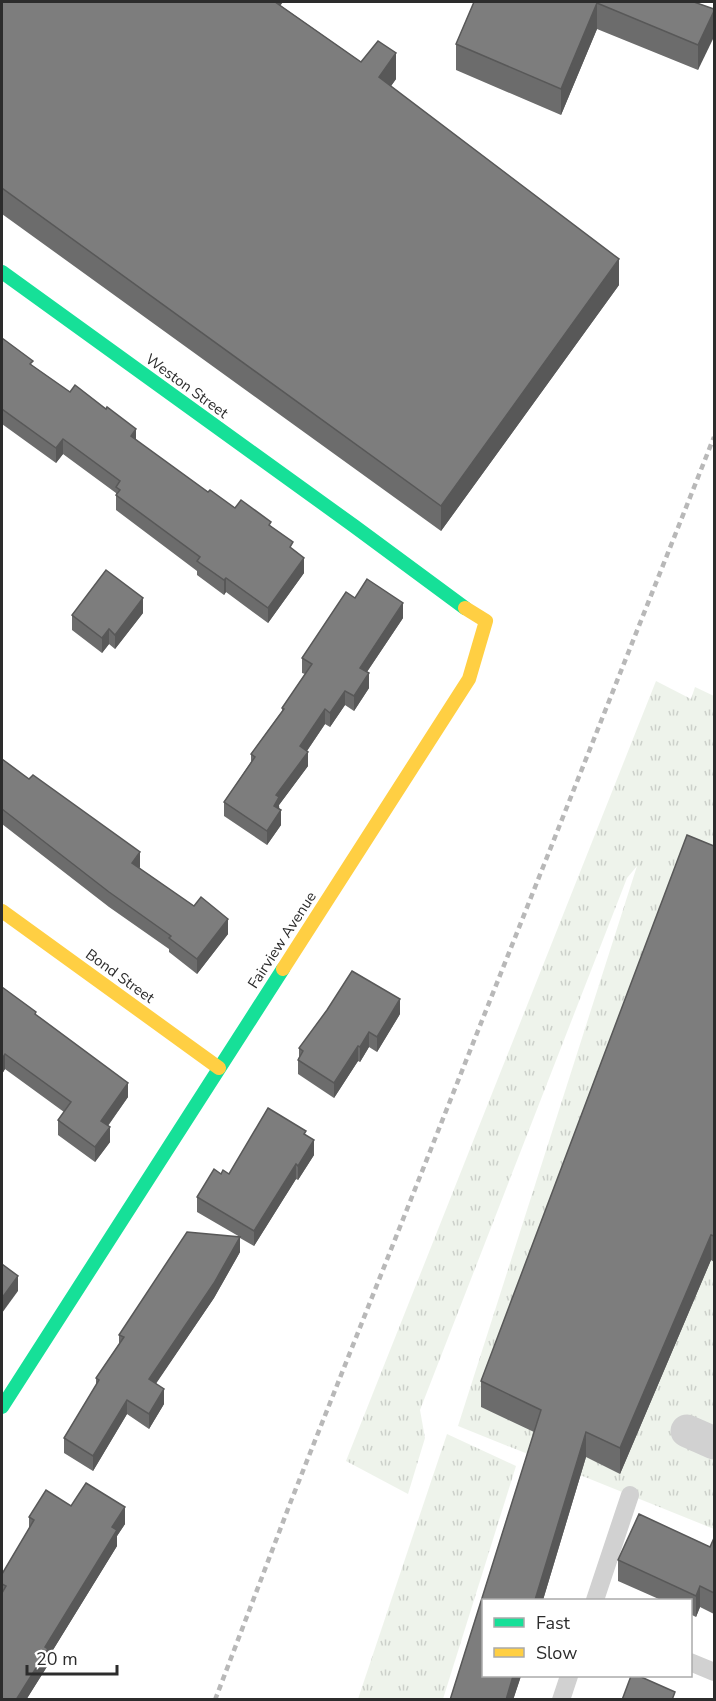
<svg xmlns="http://www.w3.org/2000/svg" width="716" height="1701" viewBox="0 0 716 1701" font-family="'Nunito Sans',sans-serif">
<defs>
<pattern id="grass-tufts" width="24" height="20" patternUnits="userSpaceOnUse" patternTransform="scale(1.5)"><rect width="24" height="20" fill="#eef3eb"/><path d="M3 7l-1-3M5 7V3M7 7l1-3M15 17l-1-3M17 17v-4M19 17l1-3" fill="none" stroke="#ccd0ca"/></pattern>
</defs>
<rect width="100%" height="100%" fill="#fff"/>
<g fill="url(#grass-tufts)">
<polygon points="656,681 691,699 695,687 714,696 714,1529 458,1426 637,866 627,878 420,1410 425,1438 408,1494 346,1461"/>
<polygon points="447,1434 516,1466 443,1699 358,1699"/>
</g>
<g fill="none" stroke-linecap="round" stroke-linejoin="round">
<g stroke="#d1d1d1" stroke-width="18">
<polyline points="595,1600 630,1495"/>
<polyline points="690,1662 714,1672"/>
<polyline points="561,1700 569,1676"/>
</g>
<polyline stroke="#d1d1d1" stroke-width="33" points="687,1431 714,1443"/>
<g stroke="#16e098" stroke-width="14">
<polyline points="2,272 354,526 465,608"/>
<polyline points="2,1407 283,969"/>
</g>
<g stroke="#ffcf43" stroke-width="14">
<polyline points="2,911 219,1068"/>
<polyline points="283,969 469,679 486,621 465,608"/>
</g>
<polyline stroke="#b8b8b8" stroke-width="4.5" stroke-dasharray="6 4.5" stroke-linecap="butt" points="215,1700 291,1501 714,437"/>
</g>
<g fill="#6c6c6c">
<polygon points="2,2 280,5 361,62 396,79 391,86 619,285 441,531 2,214"/>
<polygon points="474,2 694,2 714,9 698,70 597,29 561,115 456,70 456,44"/>
<polygon points="2,338 33,366 208,492 235,508 271,526 293,550 304,573 268,623 226,592 224,595 197,575 197,571 116,510 116,493 63,454 56,463 2,424"/>
<polygon points="355,598 403,618 367,672 369,688 354,711 345,705 330,727 325,724 307,751 308,766 279,805 281,825 267,845 224,816 224,802 251,762 251,754 282,711 282,708 305,674 302,673 302,658"/>
<polygon points="143,613 115,649 109,644 102,653 72,630 72,615"/>
<polygon points="2,759 140,867 139,868 228,934 197,974 169,952 169,949 109,907 2,824"/>
<polygon points="714,846 714,1262 711,1260 620,1474 586,1457 543,1600 483,1600 521,1676 513,1700 450,1700 534,1432 481,1407 481,1381"/>
<polygon points="2,971 3,987 2,988 36,1015 128,1097 108,1126 110,1142 95,1162 58,1135 58,1120 64,1112 5,1069 2,1074"/>
<polygon points="400,1014 377,1052 369,1047 360,1062 358,1061 334,1098 298,1074 298,1060 299,1057 299,1048"/>
<polygon points="306,1136 314,1155 298,1180 296,1179 254,1246 240,1238 240,1252 214,1298 156,1383 164,1404 149,1429 127,1414 93,1471 64,1453 64,1438 96,1385 96,1378 119,1344 119,1335 240,1237 197,1212 197,1197 221,1174 229,1174"/>
<polygon points="71,1506 125,1524 117,1536 117,1546 48,1658 48,1665 26,1700 2,1700 2,1574 29,1529 29,1517"/>
<polygon points="714,1538 714,1614 700,1607 696,1617 690,1614 690,1600 661,1600 618,1581 618,1560 710,1547"/>
</g>
<g fill="#585858">
<polygon points="268,2 283,2 268,22"/>
<polygon points="597,3 597,29 561,115 561,89"/>
<polygon points="714,11 714,37 698,70 698,45"/>
<polygon points="396,53 396,79 379,103 379,77"/>
<polygon points="619,259 619,285 441,531 441,506"/>
<polygon points="136,429 136,443 131,436"/>
<polygon points="63,439 63,454 56,463 56,448"/>
<polygon points="304,558 304,573 268,623 268,608"/>
<polygon points="226,578 226,592 224,595 224,580"/>
<polygon points="143,598 143,613 115,649 115,635"/>
<polygon points="403,603 403,618 360,682 360,668"/>
<polygon points="109,629 109,644 102,653 102,638"/>
<polygon points="369,673 369,688 354,711 354,696"/>
<polygon points="345,691 345,705 330,727 330,713"/>
<polygon points="325,709 325,724 300,761 300,746"/>
<polygon points="308,752 308,766 279,805 279,812 274,806 276,795"/>
<polygon points="281,810 281,825 267,845 267,831"/>
<polygon points="140,852 140,867 132,878 132,863"/>
<polygon points="228,919 228,934 197,974 197,959"/>
<polygon points="3,972 3,987 2,988 2,974"/>
<polygon points="400,999 400,1014 377,1052 377,1037"/>
<polygon points="369,1032 369,1047 360,1062 360,1047"/>
<polygon points="358,1046 358,1061 334,1098 334,1083"/>
<polygon points="5,1054 5,1069 2,1074 2,1059"/>
<polygon points="128,1083 128,1097 101,1135 101,1121"/>
<polygon points="110,1127 110,1142 95,1162 95,1147"/>
<polygon points="314,1140 314,1155 298,1180 298,1166"/>
<polygon points="296,1164 296,1179 254,1246 254,1231"/>
<polygon points="711,1235 711,1260 620,1474 620,1448"/>
<polygon points="240,1237 240,1252 214,1298 149,1394 149,1379"/>
<polygon points="18,1276 18,1291 2,1313 2,1298"/>
<polygon points="164,1389 164,1404 149,1429 149,1414"/>
<polygon points="127,1400 127,1414 93,1471 93,1456"/>
<polygon points="586,1432 586,1457 543,1600 535,1600"/>
<polygon points="125,1507 125,1524 117,1536 117,1546 48,1658 48,1665 26,1700 16,1700 112,1527"/>
<polygon points="700,1586 700,1607 696,1617 696,1596"/>
<polygon points="513,1676 521,1676 513,1700 506,1700"/>
</g>
<g fill="#7d7d7d" stroke="#585858" stroke-width="1.5">
<polygon points="2,2 275,2 361,62 378,41 396,53 379,77 619,259 441,506 2,188"/>
<polygon points="474,2 694,2 714,9 714,11 698,45 597,3 561,89 456,44"/>
<polygon points="2,338 33,361 30,364 70,392 75,385 106,409 107,407 136,429 131,436 208,492 210,490 235,508 241,500 271,522 269,525 293,542 290,547 304,558 268,608 226,578 224,580 197,561 200,557 116,495 120,490 116,487 120,481 63,439 56,448 2,409"/>
<polygon points="106,570 143,598 115,635 109,629 102,638 72,615"/>
<polygon points="367,579 403,603 360,668 369,673 354,696 345,691 330,713 325,709 300,746 308,752 276,795 279,797 274,806 281,810 267,831 224,802 255,757 251,754 284,709 282,708 312,664 302,658 346,592 355,598"/>
<polygon points="2,759 29,779 33,775 140,852 132,863 194,906 201,897 228,919 197,959 169,938 171,936 109,892 2,809"/>
<polygon points="687,835 714,846 714,1236 711,1235 620,1448 586,1432 535,1600 483,1600 483,1676 513,1676 506,1700 450,1700 541,1410 481,1381"/>
<polygon points="352,971 400,999 377,1037 369,1032 360,1047 358,1046 334,1083 298,1060 303,1051 299,1048 327,1010"/>
<polygon points="2,987 36,1012 35,1014 128,1083 101,1121 110,1127 95,1147 58,1120 71,1102 5,1054 2,1059"/>
<polygon points="268,1108 306,1131 304,1134 314,1140 298,1166 296,1164 254,1231 197,1197 214,1169 221,1174 223,1170 229,1174"/>
<polygon points="187,1232 240,1237 214,1283 149,1379 164,1389 149,1414 127,1400 93,1456 64,1438 99,1380 96,1378 124,1337 119,1335"/>
<polygon points="2,1264 18,1276 2,1298"/>
<polygon points="86,1483 125,1507 112,1527 117,1530 45,1647 48,1649 16,1700 2,1700 2,1593 6,1586 2,1584 2,1574 34,1520 29,1517 46,1490 71,1506"/>
<polygon points="639,1514 710,1547 714,1538 714,1593 700,1586 696,1596 618,1560"/>
<polygon points="631,1676 639,1676 675,1692 672,1700 622,1700"/>
</g>
<g text-anchor="middle" dominant-baseline="central" stroke-width="6" stroke-linejoin="round" paint-order="stroke">
<g font-size="15" fill="#2c2c2c" stroke="#fff">
<text transform="translate(187 386) rotate(36)">Weston Street</text>
<text transform="translate(282 940) rotate(-57)">Fairview Avenue</text>
<text transform="translate(120 976) rotate(36)">Bond Street</text>
</g>
</g>
<rect width="716" height="1701" fill="none" stroke="#2c2c2c" stroke-width="6"/>
<rect x="482" y="1599" width="210" height="78" fill="#ffffff" stroke="#ababab" stroke-width="1.5"/>
<rect x="494" y="1618" width="30" height="9" fill="#16e098" stroke="#ababab" stroke-width="1.5"/>
<text x="536" y="1629" font-size="18" fill="#2c2c2c">Fast</text>
<rect x="494" y="1648" width="30" height="9" fill="#ffcf43" stroke="#ababab" stroke-width="1.5"/>
<text x="536" y="1659" font-size="18" fill="#2c2c2c">Slow</text>
<path d="M27 1665v9h90v-9" fill="none" stroke="#2c2c2c" stroke-width="3"/>
<text x="36" y="1665" font-size="18" fill="#2c2c2c" stroke="#ffffff" stroke-width="4.5" paint-order="stroke">20 m</text>
</svg>
